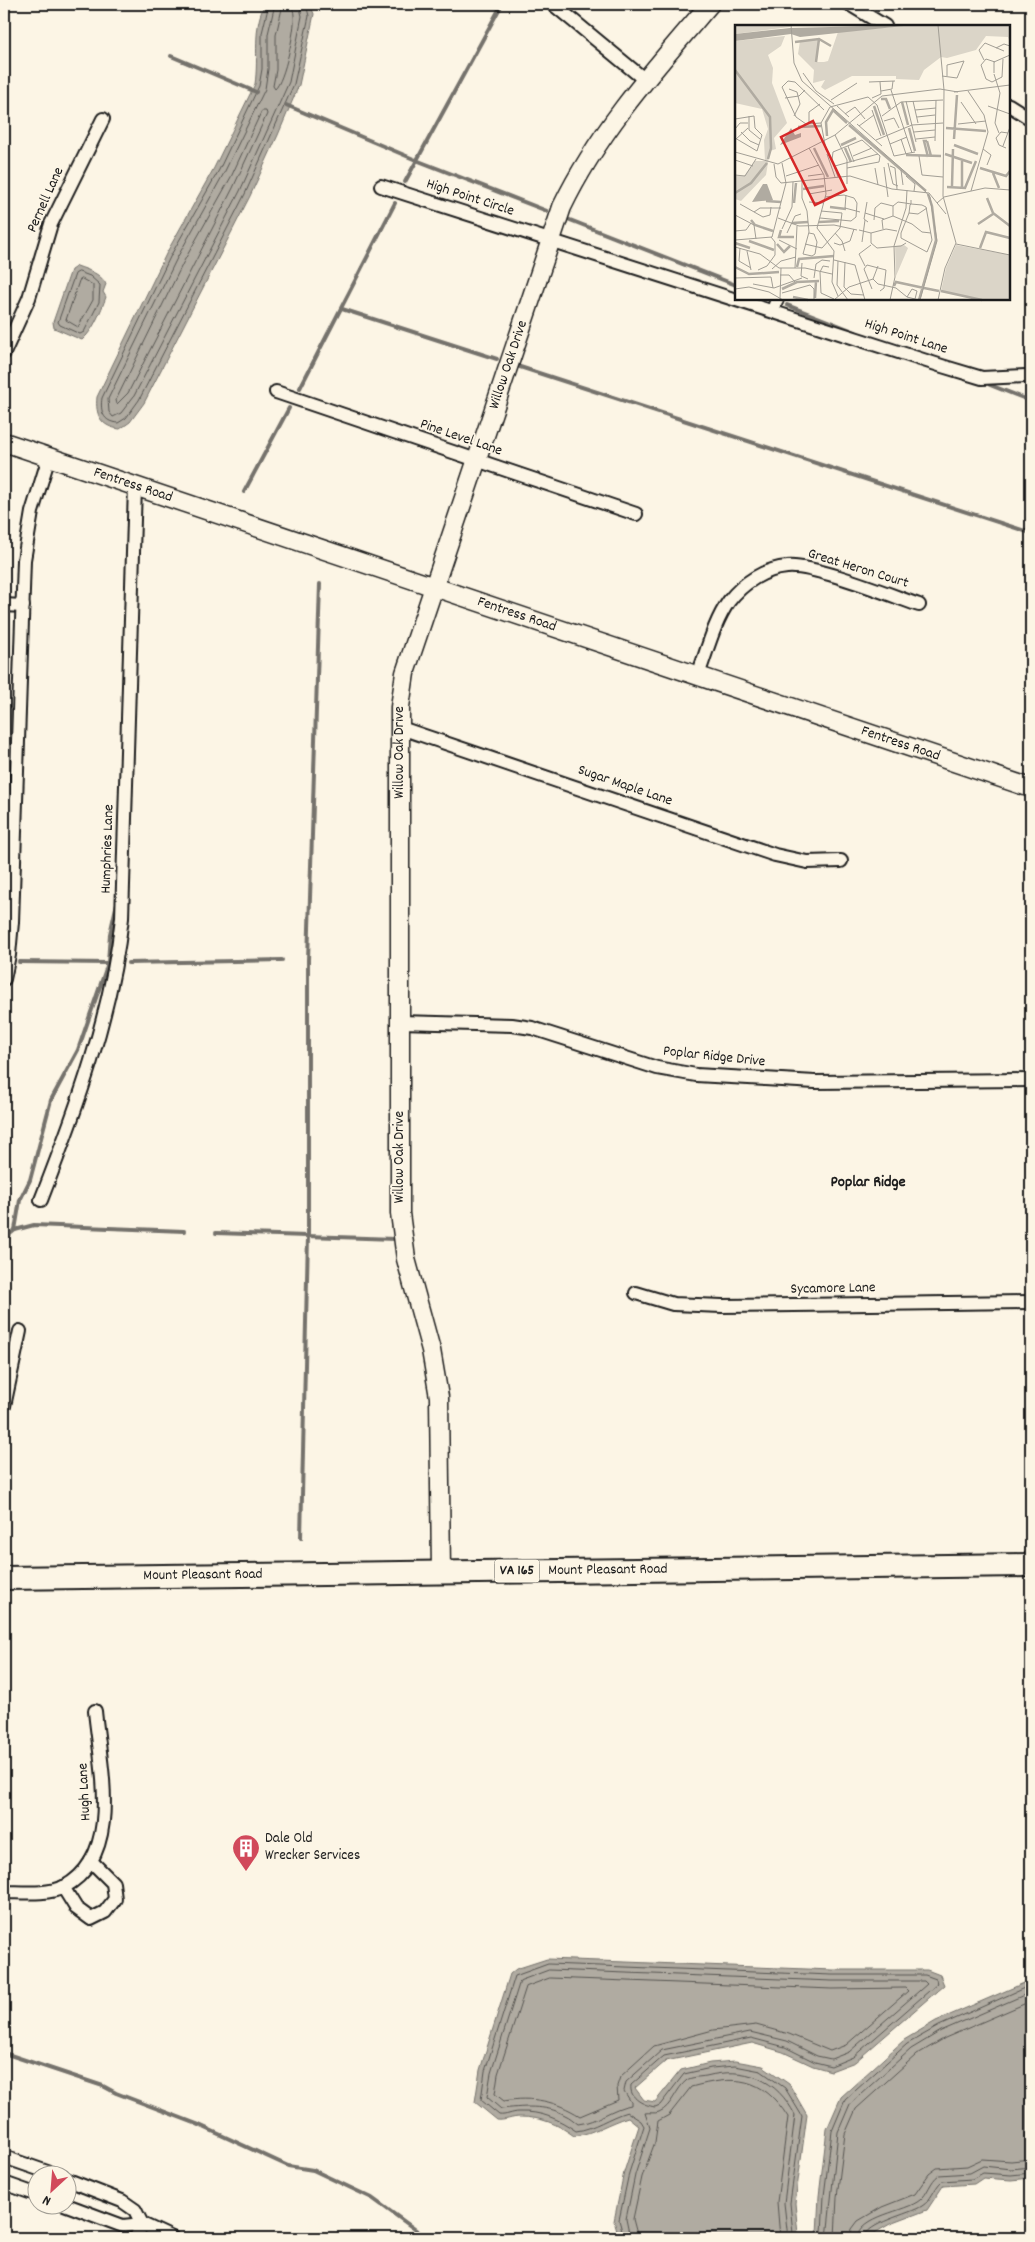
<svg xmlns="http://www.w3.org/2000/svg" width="1035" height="2242" viewBox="0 0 1035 2242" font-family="Dekko,sans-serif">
<rect width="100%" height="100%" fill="#fcf5e5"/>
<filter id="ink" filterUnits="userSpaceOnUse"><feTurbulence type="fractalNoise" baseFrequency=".02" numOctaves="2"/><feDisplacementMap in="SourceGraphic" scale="10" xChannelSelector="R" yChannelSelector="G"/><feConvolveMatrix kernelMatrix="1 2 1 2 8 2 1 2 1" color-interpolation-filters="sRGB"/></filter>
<g filter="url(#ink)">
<g fill="#b0aba1" stroke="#75726c">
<path d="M265 4H310L314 14 299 85 278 135 250 196 144 403 130 422 120 429C101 427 95 415 97 397L167 252 214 168 255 84C259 58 252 28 265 4Z"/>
<path d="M77 266C88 270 100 273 106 284L103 292 106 297C101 311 93 331 82 340L54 328 53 322 71 270Z"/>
<path d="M547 1959 833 1970H927L940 1975 944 1985 855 2062 831 2071 813 2066 783 2052 752 2043 666 2061 635 2088 644 2100 655 2102 681 2070 710 2063 735 2061 763 2066 789 2084 807 2115 795 2203 798 2234 806 2238H619L614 2221 624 2172 639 2126 628 2117C608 2123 595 2133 574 2136 558 2124 541 2117 520 2117 512 2117 505 2121 497 2120L475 2102 480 2070 510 1974 516 1969Z"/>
<polygon points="1031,1980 1031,2178 1011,2180 983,2178 974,2184 943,2186 927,2210 890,2224 866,2238 811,2238 817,2233 819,2196 827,2129 841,2097 904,2040 936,2021"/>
</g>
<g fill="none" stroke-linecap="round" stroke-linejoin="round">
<g stroke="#575551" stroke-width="1">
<path d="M269 4 262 33V69L259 86 219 170 171 255 102 398C100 411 103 422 118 423L126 418 139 400 245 194 294 84 309 16 306 4"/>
<polyline points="275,4 268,34 268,69 265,89 224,173 177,258 108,399 109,412 113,417 121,413 134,396 240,191 289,82 302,16 299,4"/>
<path d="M283 4 276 35V70L273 86 275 89C284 82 296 27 294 16 294 11 292 8 292 4"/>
<polygon points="262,111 266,111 267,114 233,188 128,393 117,404 116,400 184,261 231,177"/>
<polygon points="79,272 90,276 100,285 99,302 84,332 80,334 60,325 58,322 75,274"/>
<polygon points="82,279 93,285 93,300 78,327 66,320 79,281"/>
<path d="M549 1970 832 1981H924L927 1984 849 2052 831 2059 817 2056 787 2041 750 2032 662 2050 626 2082 624 2091 631 2102V2105C612 2108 597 2122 578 2124 574 2121 570 2117 565 2115 546 2104 521 2107 501 2109L487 2097 491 2073 520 1981Z"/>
<path d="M550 1978 832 1989 905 1988 908 1991 846 2045 830 2051 789 2034 756 2025 713 2030 654 2046 620 2077 617 2086 618 2100 580 2116C556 2101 532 2096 504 2101L495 2094 498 2074 526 1987Z"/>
<path d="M624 2238 619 2220 629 2173 644 2126 641 2121 627 2112C609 2117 594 2129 576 2131 559 2119 541 2111 519 2112 512 2112 506 2116 499 2115L481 2100 485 2071 515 1976 548 1964 832 1975H925L936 1979 937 1984 853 2057 831 2066 815 2062 785 2047 751 2038 664 2056 631 2085C629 2099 644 2105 655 2107L660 2105 684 2074 711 2068 735 2066 761 2071 785 2088 802 2116 790 2203 793 2234 796 2238"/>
<path d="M630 2238 626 2219 635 2175 650 2128 645 2113C649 2112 655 2114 659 2112 672 2107 676 2088 687 2080 691 2077 700 2077 706 2076 745 2066 777 2079 795 2115L784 2203 788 2238"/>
<path d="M638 2238 633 2219 642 2177 655 2142 658 2121 669 2115 691 2087C735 2075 762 2076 788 2117L777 2202 780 2238"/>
<polyline points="819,2238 822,2233 824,2196 832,2131 845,2100 907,2044 939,2026 1031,1985"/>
<polyline points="827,2238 838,2132 850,2104 911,2049 941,2031 1031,1992"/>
<polyline points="835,2238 837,2197 845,2134 856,2109 916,2055 945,2038 1031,2001"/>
<polyline points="850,2238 852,2229 858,2221 882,2207 915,2194 929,2174 937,2168 967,2166 982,2159 1011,2161 1031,2159"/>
<path d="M858 2238C859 2215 906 2212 920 2200 928 2194 930 2181 939 2175L970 2173 983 2166 1011 2169 1031 2167"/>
<path d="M864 2238C866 2223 910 2214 922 2206 931 2201 934 2188 942 2181L972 2179 983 2173 1011 2175 1031 2173"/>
</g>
<g stroke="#75726c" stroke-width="4">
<polyline points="171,56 256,92"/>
<polyline points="286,105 416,160 547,211"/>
<polyline points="405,182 502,4"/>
<polyline points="570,220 736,285"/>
<polyline points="787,305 856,332"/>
<polyline points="342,309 497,359"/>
<polyline points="520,367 1031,533"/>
<polyline points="990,385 1031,401"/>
<polyline points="300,388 395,203"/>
<polyline points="244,492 289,408"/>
<polyline points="19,962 109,963"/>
<polyline points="128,963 282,960"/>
<polyline points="15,1230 20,1200 30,1180 51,1100 78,1050 108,963 110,934 117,903"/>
<polyline points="216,1233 395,1239"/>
<polyline points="4,1239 15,1230 34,1225 184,1231"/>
<polyline points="301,1538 308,1236 308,960 320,584"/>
<polyline points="4,2053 103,2086 116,2093 197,2124 288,2166 313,2170 372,2198 427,2238"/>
</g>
<g stroke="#1c1c1c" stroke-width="16">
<g id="street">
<polyline points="553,4 645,80"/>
<polyline points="849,4 885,26"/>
<polyline points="1009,105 1031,119"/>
<polyline points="381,186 942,366 982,378 1026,376"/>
<polyline points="773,311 777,299"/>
<polyline points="4,353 29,298 51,224 103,119"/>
<polyline points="276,392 636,514"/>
<polyline points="4,605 23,606"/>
<path d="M698 675C707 651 714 622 729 601 743 583 764 569 787 567 813 564 890 595 919 605"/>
<polyline points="401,728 775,855 807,862 841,861"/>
<polyline points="4,979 9,955 12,922 24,560 32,512 49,457"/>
<polyline points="400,1022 512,1025 532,1028 657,1068 696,1075 815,1082 1031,1080"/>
<path d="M41 1200C77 1108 111 1016 122 918L135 486"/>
<polyline points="636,1293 673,1304 722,1306 1031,1302"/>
<polyline points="4,1406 20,1331"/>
<polyline points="63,1887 76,1908 91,1919 105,1912 115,1899 113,1883 91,1861"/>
<path d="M4 1892C22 1892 47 1895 64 1887 124 1855 100 1765 95 1711"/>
<polyline points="4,2157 53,2174"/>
<polyline points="68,2180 122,2201 135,2210 142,2224"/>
<polyline points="4,2183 38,2195"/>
<polyline points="64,2204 123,2226 142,2224 172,2238"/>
<polyline points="136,2238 142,2224"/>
</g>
</g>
<g stroke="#1c1c1c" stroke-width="21">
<g id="secondary">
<path id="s1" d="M4 442 1031 788"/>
<path id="s2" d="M441 1572 439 1397 431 1350 406 1259 400 1213V707L405 673 562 207C599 130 655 68 710 4"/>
</g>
</g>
<g stroke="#1c1c1c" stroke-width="26">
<g id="highway">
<path id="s3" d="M4 1578 1031 1565"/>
</g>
</g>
<use href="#street" stroke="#fcf5e5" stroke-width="12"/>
<use href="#secondary" stroke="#fcf5e5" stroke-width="18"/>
<use href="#highway" stroke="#fcf5e5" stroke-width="22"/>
</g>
</g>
<defs>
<g id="building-pin" transform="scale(1.4375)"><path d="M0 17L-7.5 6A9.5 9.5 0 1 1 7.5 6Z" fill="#d1495b" stroke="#fcf5e5"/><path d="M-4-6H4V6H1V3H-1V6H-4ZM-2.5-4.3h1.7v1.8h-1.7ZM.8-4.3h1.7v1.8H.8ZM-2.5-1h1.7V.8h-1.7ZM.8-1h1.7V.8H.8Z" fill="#fff"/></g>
</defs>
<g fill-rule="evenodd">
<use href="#building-pin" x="246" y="1848"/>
</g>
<g text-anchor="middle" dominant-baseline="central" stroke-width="4" stroke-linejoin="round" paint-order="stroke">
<rect fill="#fcf5e5" stroke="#5f5d58" stroke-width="1" x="494.5" y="1559.5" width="45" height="23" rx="4"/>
<g font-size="14" font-weight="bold" fill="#1c1c1c">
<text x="517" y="1571">VA 165</text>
</g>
<g font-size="15" fill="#1c1c1c" stroke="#fcf5e5">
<text transform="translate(470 198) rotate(18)">High Point Circle</text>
<text transform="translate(46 200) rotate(-66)">Pernell Lane</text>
<text transform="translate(906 337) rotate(18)">High Point Lane</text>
<text stroke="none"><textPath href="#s2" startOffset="1229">Willow Oak Drive</textPath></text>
<text transform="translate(461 438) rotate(19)">Pine Level Lane</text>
<text stroke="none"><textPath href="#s1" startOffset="136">Fentress Road</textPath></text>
<text transform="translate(858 569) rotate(17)">Great Heron Court</text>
<text stroke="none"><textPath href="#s1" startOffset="541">Fentress Road</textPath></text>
<text stroke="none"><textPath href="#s1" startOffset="946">Fentress Road</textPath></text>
<text stroke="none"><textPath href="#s2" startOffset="824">Willow Oak Drive</textPath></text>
<text transform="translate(625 786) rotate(19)">Sugar Maple Lane</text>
<text transform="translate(108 849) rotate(-88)">Humphries Lane</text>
<text transform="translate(714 1057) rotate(6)">Poplar Ridge Drive</text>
<text transform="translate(400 1157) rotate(-90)">Willow Oak Drive</text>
<text transform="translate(833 1289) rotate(-1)">Sycamore Lane</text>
<text stroke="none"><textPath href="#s3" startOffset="604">Mount Pleasant Road</textPath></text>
<text stroke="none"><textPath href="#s3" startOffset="199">Mount Pleasant Road</textPath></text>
<text transform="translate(85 1792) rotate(-93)">Hugh Lane</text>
</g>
<g font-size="15" fill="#1c1c1c" stroke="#fcf5e5" text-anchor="start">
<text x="265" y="1839">Dale Old<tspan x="265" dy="17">Wrecker Services</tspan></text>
</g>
<g font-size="16" font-weight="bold" fill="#1c1c1c" stroke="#fcf5e5">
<text x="868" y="1182">Poplar Ridge</text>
</g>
</g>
<g transform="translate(735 25)">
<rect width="275" height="275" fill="#fcf5e5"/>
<path d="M0 0H55V2L0 9ZM178 0 275 1V18L273 12 251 11 241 25 212 33 206 32 189 45 184 55 161 54V51H117L90 65 86 62 90 55 78 58 79 45 63 29 65 16 84 14 81 37H89L93 36 103 7ZM50 11 46 21 33 30 38 43 37 58 52 98 39 113 41 124 35 126 31 150 6 176 0 174V151H9L20 136H30L29 115 33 104 27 84 0 78V16ZM169 220 173 223 161 251 160 221ZM221 220 275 230V275H248L206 266 211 243Z" fill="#dbd5c8"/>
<path d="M178 0 65 12 56 9 0 16V9L55 3ZM56 103 60 110 66 108V112L45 120ZM28 159H32L38 175 17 177Z" fill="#b0aba1"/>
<path fill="none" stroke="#b0aba1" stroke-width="2.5" d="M60 17 84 14 96 21M81 37 84 14M0 45 35 92 36 123 33 134M146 74H151L155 84M167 77 173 100M139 81 149 110M114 100 191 166M63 102 86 101M174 103 180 126M211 103 251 106M92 111 91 97 98 85 112 98M219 114 222 70M192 116H189L193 132M192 116 196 131M106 120 121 113M219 120 243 129M79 123 93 152M110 123 116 137M210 129 237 138M171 130 206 131M245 143 271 151 275 146M258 148 264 163M217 161 218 124M212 162 230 163 241 136M227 162V136M68 164 89 161M0 168 16 158 32 138M252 173 258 188 275 201M31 176 46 177M59 178 61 158M95 182 111 184M16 195 20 200 38 206M84 197 104 196M57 198 73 197M243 199 258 189M46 205 44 212H59M14 216 39 225M0 218 15 223M42 219 49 227 55 221M245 223 251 207 275 213M0 242 14 249 44 247M62 242 64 234 99 231M159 261 161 257 189 263M189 263 204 266M47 264 62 257 84 256M206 266 247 275M58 272 73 275M80 273 81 256M184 275 201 215 197 181 193 169"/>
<path fill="none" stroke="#a29e95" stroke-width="1" d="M56 0 59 38 67 56 185 160 195 172 202 216 185 275M203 0 209 65 208 171 221 218 210 243 203 275M261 23 269 19 275 21M249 35 244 25 250 18 269 26M260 37 251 34 246 40 251 54 257 57 267 52 268 34M68 48 81 66 99 79M259 48V37L275 30M259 49 265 68 260 98 264 108M207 51 222 53 229 36 212 40V51M134 57 160 56M54 64 62 67 65 79 59 91M156 65 177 128M146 66 157 64 158 56M233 66 249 90 253 107 236 166M219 67 275 60M50 73 64 71 70 65M137 73 146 69 145 57M96 75 122 58M171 76 181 117M178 76 183 98M226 77 241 99M102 81 114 92M253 81 275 89M137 85 146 111M180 85 201 83M110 89 120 82 130 94M14 91V105L25 114M147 91 166 77 208 75M182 92 200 90M0 94 19 91 20 103 27 110 22 126 0 113M149 96 159 93 164 103M86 98 71 99 61 92 47 62 53 56 60 57 89 85M74 99V87L85 79M122 99 147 121M223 99 251 96M124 101 139 90M0 104 5 98H13M6 107 15 116 24 120M179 107 200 105M100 110 112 135V159M166 114 171 129M181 114 200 112M0 115 13 103M141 115 177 100 208 98M200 116 201 75M155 119 172 112M113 121 119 137M268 121 275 102M74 123 89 150 91 169 82 203 99 226 97 257 103 271M271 123 264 120 261 113 266 107 273 108M248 124 256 130 252 140M91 125 86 98 95 82 133 72 142 80 159 131 180 127M0 127 43 139 100 110 147 71 205 64 223 67M92 129 100 152M118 131 137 123M184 131 187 150 208 152M56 133 66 152M0 135 18 141M153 138 158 159 163 161M39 139 41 152 46 158 115 151 157 164 194 168 211 189M100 141 143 129M155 141 160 143 162 164M149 142 153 172M140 143 143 160M166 145 168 160M0 150 10 151 21 134M51 151 84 140M73 151 88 149M171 151 180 159 179 166M103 152 97 135 98 127 127 115 145 131 144 137 112 143M67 156V173L72 186 74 207 68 229 77 231 80 229 82 217 79 209 74 208M74 169 97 165M111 170 110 183 125 187M74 177 89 178M132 177 129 194 133 197M202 178 209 172 250 163 275 165M5 179 28 192 35 190 36 182M158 181 163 177 170 178 176 179 187 180 191 182 197 215 192 227 166 213V208L174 188 175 180 176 179V175M19 187 25 183H46M130 188 149 194M174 188 183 189 192 183M0 190 19 200 21 214M43 193 64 201 99 200 122 205M85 193 116 196 121 192 122 178 119 173 109 170 90 172M139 195 140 183 146 178 158 181V191M47 204 57 182 58 157M148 204 147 195 158 191 177 199 187 207 196 208M124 205 136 208 151 204 162 206M0 206 11 205 16 198M52 208 60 191 66 189M100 208 107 216 110 226M136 208V218L142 223 166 221 171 218M0 215 37 212 51 158 47 138M44 215 62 224M127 217 130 195M99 218 105 220 115 216 119 204M70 219 87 223 105 203 107 188 86 186M221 219 275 230M0 222 25 229 44 243H70L97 249M5 223 4 236 16 243M12 226 16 245M99 235 120 240 130 275M103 236 102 260 113 275M110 237 109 262 116 269 129 270M67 238 66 251 73 254M130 241 124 229 136 220M94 242 88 241 85 247 86 268 99 274M60 243 62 201M37 244 46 236 61 232M23 245 32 241 40 230V217L36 212M45 250H54L60 257M0 253 36 252 38 263M79 253 81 239 87 235 95 236M138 254 143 259 161 263 172 272 180 274 182 266 177 264 172 272M18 259 39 263 67 253M0 264 14 262 34 267 48 275M137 264 129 244 132 240 151 245 149 263 145 266M47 268 75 260 79 264V275M45 274 46 243M99 275 114 262 138 254 143 241M155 275 160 252 159 221 171 183 172 165"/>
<path fill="#d62828" fill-opacity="0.15" stroke="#d62828" stroke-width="2.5" d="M78 96 111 165 80 180 46 112Z"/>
<rect width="275" height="275" fill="none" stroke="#1c1c1c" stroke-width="2.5"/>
</g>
<rect width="1035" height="2242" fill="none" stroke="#fcf5e5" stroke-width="20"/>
<rect x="10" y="10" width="1015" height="2222" fill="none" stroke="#1c1c1c" stroke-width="2" filter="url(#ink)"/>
<g transform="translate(52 2190) rotate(206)"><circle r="24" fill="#fcf5e5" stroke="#a29e95"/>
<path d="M0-4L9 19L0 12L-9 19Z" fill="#d1495b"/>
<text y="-8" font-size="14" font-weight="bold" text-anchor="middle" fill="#1c1c1c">N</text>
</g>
</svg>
